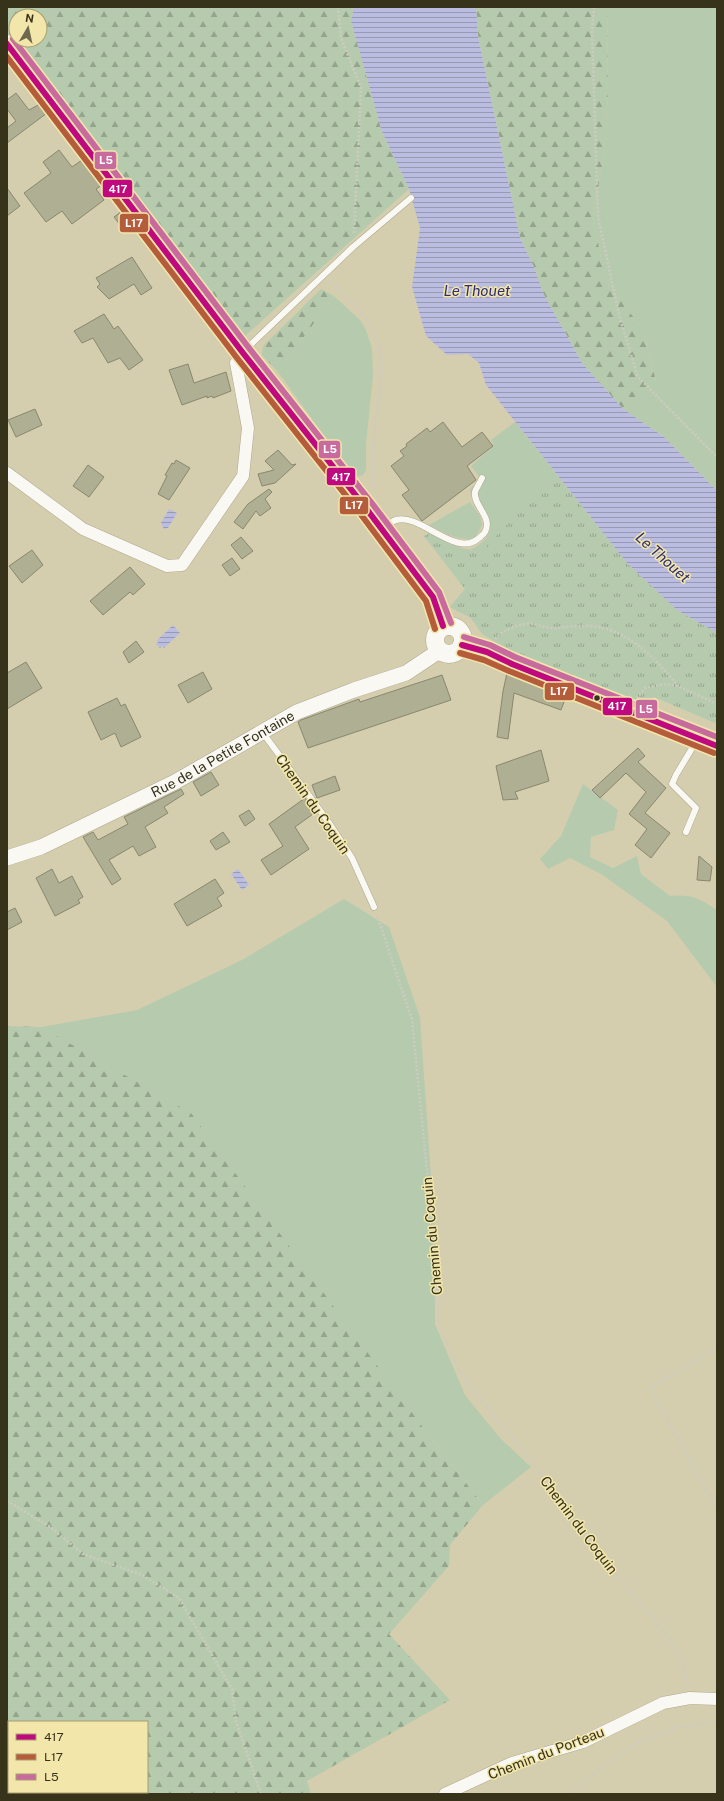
<svg xmlns="http://www.w3.org/2000/svg" width="724" height="1801" viewBox="0 0 724 1801" font-family="'Public Sans',sans-serif">
<defs>
<pattern id="forest-firs" width="22" height="20" patternUnits="userSpaceOnUse"><rect width="22" height="20" fill="#b6cbae"/><path d="M5 1l3.5 6h-7zM16 11l3.5 6h-7z" fill="#95a58d"/></pattern>
<pattern id="park-tufts" width="24" height="20" patternUnits="userSpaceOnUse"><rect width="24" height="20" fill="#b6cbae"/><path d="M3 7l-1-3M5 7V3M7 7l1-3M15 17l-1-3M17 17v-4M19 17l1-3" fill="none" stroke="#95a58d"/></pattern>
<pattern id="water-rules" width="6" height="5" patternUnits="userSpaceOnUse"><rect width="6" height="5" fill="#babddf"/><path d="M0 2.5h6" fill="none" stroke="#989ab4"/></pattern>
</defs>
<rect width="100%" height="100%" fill="#d5ceae"/>
<g fill="#b6cbae">
<polygon points="607,7 717,7 717,491 664,437 623,409 656,380 643,330 605,279 593,216 603,162 608,94"/>
<polygon points="334,296 360,320 366,330 372,348 373,376 366,444 366,470 363,475 354,477 278,372"/>
<path d="M515 422 614 547 482 634 471 618 450 607 465 589 424 536 430 533 445 542 468 551C505 534 488 513 469 490L478 482 479 476 471 466 494 445 491 440Z"/>
<path d="M470 502 480 516 482 525 475 538C458 542 444 532 429 525Z"/>
<path d="M583 784 618 810 614 830 591 837 590 857 613 868 637 856 641 874 670 896C692 894 699 898 717 910V987L667 921 601 874 570 858 548 869 540 859 561 836Z"/>
<polygon points="344,899 389,927 420,1017 435,1236 435,1324 465,1395 500,1438 531,1467 483,1505 424,1429 41,1027 137,1010 242,960"/>
</g>
<g fill="url(#forest-firs)" fill-rule="evenodd">
<path d="M7 7H354L351 21 382 132 409 189 244 337 7 37ZM16 16H40V40H16Z"/>
<polygon points="476,7 607,7 608,94 603,162 593,216 605,279 643,330 656,381 623,409 582,363 543,293 534,267 520,238 478,35"/>
<polygon points="321,289 334,296 278,372 262,355 263,346"/>
<path d="M7 1026 41 1027 191 1113 424 1429 483 1505 450 1545 449 1566 389 1634 450 1700 307 1781 311 1794H7ZM9 1722H147V1792H9Z"/>
</g>
<path fill="url(#park-tufts)" d="M555 473 627 563 677 610 717 633V724L654 697 645 705 504 647 482 634 471 618 450 607 465 589 424 536 430 533C447 543 463 551 482 551Z"/>
<g fill="url(#water-rules)">
<polygon points="354,7 476,7 478,36 520,238 534,267 543,293 582,363 623,409 664,437 717,491 717,633 677,610 627,563 486,385 479,363 468,354 447,355 426,336 412,287 420,228 409,189 382,132 351,21"/>
<polygon points="169,509 177,513 168,528 164,529 161,523"/>
<polygon points="173,625 180,633 164,648 162,646 160,648 156,644 158,642 157,640"/>
<polygon points="238,869 249,885 242,890 231,874"/>
</g>
<g fill="#afaf94" stroke="#89876f">
<polygon points="16,93 29,110 40,104 47,113 7,143 7,128 16,121 7,109 7,100"/>
<polygon points="59,150 72,167 82,160 102,185 96,189 104,200 72,224 62,211 46,222 24,193 51,173 43,162"/>
<polygon points="7,188 20,206 7,216"/>
<polygon points="122,211 131,224 124,230 114,217"/>
<polygon points="132,257 152,288 141,295 134,284 109,299 97,287 100,284 96,278"/>
<polygon points="104,314 114,329 118,326 143,360 129,370 120,358 108,363 93,338 82,343 74,331"/>
<polygon points="188,364 194,383 226,372 231,391 213,398 212,396 207,398 207,396 182,405 169,370"/>
<polygon points="35,409 42,425 16,437 8,420"/>
<polygon points="443,422 462,447 482,432 493,446 467,466 476,480 422,521 402,495 409,490 391,466 404,456 400,451 407,446 406,444 427,428 430,432"/>
<polygon points="278,450 292,465 296,464 275,483 262,486 258,474 274,470 265,461"/>
<polygon points="176,460 190,468 169,500 158,494 167,476 165,475 172,463 174,464"/>
<polygon points="88,465 104,477 89,497 73,486"/>
<polygon points="269,489 272,492 265,499 271,508 260,516 256,511 243,529 234,522 248,504"/>
<polygon points="241,537 253,551 242,559 231,545"/>
<polygon points="32,550 43,565 22,583 9,566"/>
<polygon points="232,558 240,569 230,576 222,565"/>
<polygon points="130,567 145,584 133,595 130,592 103,615 90,601"/>
<polygon points="136,641 144,652 129,663 123,652"/>
<polygon points="26,662 42,688 7,709 7,673"/>
<polygon points="203,672 212,689 188,703 178,685"/>
<polygon points="507,673 566,697 561,710 514,693 508,739 497,737 503,691"/>
<polygon points="442,675 451,700 308,748 298,722 301,720 359,699 360,702"/>
<polygon points="117,698 121,706 125,704 141,737 121,747 115,733 101,740 88,712"/>
<polygon points="638,748 645,756 638,762 666,788 645,813 670,833 651,858 635,845 647,829 629,814 646,792 626,773 600,798 592,790"/>
<polygon points="541,750 549,781 515,792 518,799 503,800 496,766"/>
<polygon points="211,772 219,785 201,796 193,782"/>
<polygon points="335,776 340,790 317,798 312,785"/>
<polygon points="181,789 184,794 164,807 168,813 145,827 156,847 139,856 133,846 109,860 121,879 112,885 83,837 93,832 98,840 128,824 124,817"/>
<polygon points="305,798 312,807 313,814 295,827 309,849 271,875 261,860 283,846 269,824"/>
<polygon points="249,810 255,819 245,826 239,816"/>
<polygon points="223,832 230,842 216,850 210,841"/>
<polygon points="699,856 712,867 710,881 697,880"/>
<polygon points="52,869 59,883 72,876 83,897 78,900 80,903 55,916 36,878"/>
<polygon points="215,879 224,893 217,898 222,906 187,926 174,904"/>
<polygon points="15,908 22,922 7,930 7,912"/>
</g>
<g fill="none" stroke-linecap="round" stroke-linejoin="round">
<g stroke="#ada88f" stroke-width="7">
<g id="service">
<polyline points="244,351 353,247 411,198"/>
<path d="M384 529C387 526 392 521 396 520 421 513 456 559 479 538 480 537 484 534 485 532 493 517 473 506 475 492 476 488 480 483 482 478"/>
<polyline points="263,733 327,820 352,858 374,907"/>
<polyline points="686,832 696,808 672,784 676,775 697,740"/>
</g>
</g>
<g stroke="#ada88f" stroke-width="13">
<g id="minor">
<polyline points="7,473 83,529 167,566 182,565 243,476 248,428 236,363 243,353"/>
<polyline points="445,1794 512,1763 583,1742 663,1703 690,1698 717,1699"/>
</g>
</g>
<g stroke="#ada88f" stroke-width="16">
<g id="tertiary">
<path id="s1" d="M7 858 41 847 175 782 297 712 354 690 406 673 439 651"/>
</g>
</g>
<g stroke="#ada88f" stroke-width="19">
<g id="secondary">
<polyline points="7,44 243,353 365,507 433,597 443,626"/>
<circle cx="449" cy="640" r="14"/>
<polyline points="462,645 487,652 512,664 717,746"/>
</g>
</g>
<g stroke="#cdcbc1" stroke-width="2.5" stroke-dasharray="2 2" stroke-linecap="butt">
<polyline points="338,7 341,38 361,88 354,233"/>
<polyline points="594,7 592,30 598,217 620,319 638,377 717,457"/>
<path d="M330 281C347 296 364 312 374 332 389 361 377 398 375 428 373 447 373 465 374 483L371 491"/>
<path d="M495 639C503 630 522 622 534 624 540 625 546 628 552 628 565 628 579 625 592 626 629 630 656 659 678 686"/>
<polyline points="637,698 645,688 664,684 678,686 717,704"/>
<polyline points="377,915 412,1020 433,1232 439,1327 462,1376 537,1469 575,1522 620,1579 669,1638 682,1661 688,1686"/>
<polyline points="717,1347 650,1388 717,1510"/>
<polyline points="7,1501 49,1526 83,1554 142,1575 178,1597 232,1689 236,1721 261,1794"/>
<polyline points="7,1737 9,1738"/>
<polyline points="44,1792 44,1794"/>
<polyline points="572,1794 585,1780 639,1742 678,1727 717,1722"/>
</g>
<use href="#service" stroke="#f9f8f3" stroke-width="6"/>
<use href="#minor" stroke="#f9f8f3" stroke-width="12"/>
<use href="#tertiary" stroke="#f9f8f3" stroke-width="15"/>
<use href="#secondary" stroke="#f9f8f3" stroke-width="18"/>
<g stroke="#f2e6ab" stroke-width="9">
<g id="bus-1">
<polyline points="7,44 243,353 365,507 433,597 443,626"/>
<polyline points="462,645 487,652 512,664 717,746"/>
</g>
</g>
<g stroke="#f2e6ab" stroke-width="9">
<g id="bus-2">
<polyline points="7,57 237,358 359,512 426,601 435,629"/>
<polyline points="460,653 484,660 509,671 714,753"/>
</g>
</g>
<g stroke="#f2e6ab" stroke-width="9">
<g id="bus-3">
<polyline points="13,39 249,348 371,502 439,592 451,623"/>
<polyline points="464,637 490,645 515,657 717,737"/>
</g>
</g>
<use href="#bus-1" stroke="#c0087f" stroke-width="6"/>
<use href="#bus-2" stroke="#b55d3a" stroke-width="6"/>
<use href="#bus-3" stroke="#c86a9d" stroke-width="6"/>
</g>
<circle fill="#37321a" stroke="#f2e6ab" stroke-width="1.5" cx="597" cy="698" r="3.5"/>
<g text-anchor="middle" dominant-baseline="central" stroke-width="3" stroke-linejoin="round" paint-order="stroke">
<g font-size="14" fill="#37321a" stroke="#f2e6ab">
<text stroke="none"><textPath href="#s1" startOffset="240">Rue de la Petite Fontaine</textPath></text>
<text transform="translate(313 804) rotate(55)">Chemin du Coquin</text>
<text transform="translate(432 1236) rotate(-95)">Chemin du Coquin</text>
<text transform="translate(579 1525) rotate(53)">Chemin du Coquin</text>
<text transform="translate(546 1753) rotate(-21)">Chemin du Porteau</text>
</g>
<g font-size="15" font-style="italic" fill="#2f2e74" stroke="#f2e6ab">
<text x="477" y="290">Le Thouet</text>
<text transform="translate(663 557) rotate(42)">Le Thouet</text>
</g>
</g>
<g stroke="#f2e6ab" stroke-width="1.5">
<rect x="94" y="151" width="23" height="19" rx="4" fill="#c86a9d"/>
<rect x="102" y="179" width="31" height="19" rx="4" fill="#c0087f"/>
<rect x="119" y="213" width="30" height="20" rx="4" fill="#b55d3a"/>
<rect x="318" y="440" width="23" height="19" rx="4" fill="#c86a9d"/>
<rect x="326" y="467" width="30" height="19" rx="4" fill="#c0087f"/>
<rect x="339" y="496" width="30" height="19" rx="4" fill="#b55d3a"/>
<rect x="544" y="682" width="31" height="19" rx="4" fill="#b55d3a"/>
<rect x="602" y="697" width="31" height="19" rx="4" fill="#c0087f"/>
<rect x="635" y="699" width="23" height="20" rx="4" fill="#c86a9d"/>
</g>
<g font-size="11" text-anchor="middle" font-weight="bold" fill="#fff">
<text x="106" y="164">L5</text>
<text x="118" y="193">417</text>
<text x="134" y="227">L17</text>
<text x="330" y="453">L5</text>
<text x="341" y="481">417</text>
<text x="354" y="509">L17</text>
<text x="559" y="695">L17</text>
<text x="617" y="710">417</text>
<text x="646" y="713">L5</text>
</g>
<rect width="724" height="1801" fill="none" stroke="#37321a" stroke-width="16"/>
<rect x="8" y="1721" width="140" height="72" fill="#f2e6ab" stroke="#a79e71"/>
<rect x="16" y="1734" width="20" height="6" fill="#c0087f" stroke="#a79e71"/>
<text x="44" y="1741" font-size="12" fill="#37321a">417</text>
<rect x="16" y="1754" width="20" height="6" fill="#b55d3a" stroke="#a79e71"/>
<text x="44" y="1761" font-size="12" fill="#37321a">L17</text>
<rect x="16" y="1774" width="20" height="6" fill="#c86a9d" stroke="#a79e71"/>
<text x="44" y="1781" font-size="12" fill="#37321a">L5</text>
<g transform="translate(28 28) rotate(9)"><circle r="19" fill="#f2e6ab" stroke="#a79e71"/>
<path d="M0-3L7 15L0 10L-7 15Z" fill="#6e694e"/>
<text y="-6" font-size="11" font-weight="bold" text-anchor="middle" fill="#37321a">N</text>
</g>
</svg>
